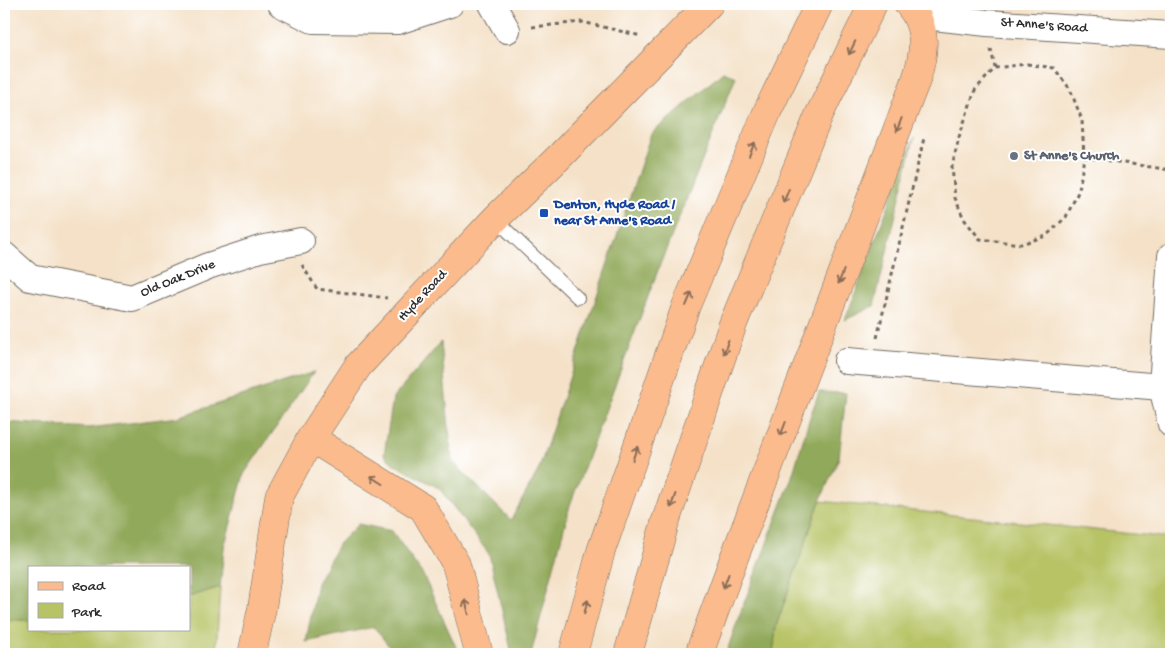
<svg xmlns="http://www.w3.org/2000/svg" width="1175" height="658" viewBox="0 0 1175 658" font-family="'Gochi Hand',sans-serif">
<rect width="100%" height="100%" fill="#fff"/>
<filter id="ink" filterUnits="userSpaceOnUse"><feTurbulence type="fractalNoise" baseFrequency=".02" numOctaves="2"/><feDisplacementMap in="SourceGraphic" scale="10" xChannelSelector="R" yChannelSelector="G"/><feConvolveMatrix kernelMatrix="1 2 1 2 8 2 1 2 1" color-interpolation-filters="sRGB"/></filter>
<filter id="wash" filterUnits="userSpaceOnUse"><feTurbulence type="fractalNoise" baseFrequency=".0096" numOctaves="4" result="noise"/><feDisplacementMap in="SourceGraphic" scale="20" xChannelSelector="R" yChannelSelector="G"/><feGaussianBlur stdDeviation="1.12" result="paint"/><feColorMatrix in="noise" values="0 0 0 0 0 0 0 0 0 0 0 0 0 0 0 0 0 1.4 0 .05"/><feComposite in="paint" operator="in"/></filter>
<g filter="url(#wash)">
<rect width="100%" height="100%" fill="#f4e1c7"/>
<g fill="#b7c365" stroke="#717748">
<polygon points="820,501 1171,538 1171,654 773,654 776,626"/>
<polygon points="220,587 216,654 132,654 128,653 128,654 4,654 4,620 29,620 29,629 189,629 189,597"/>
</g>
<g fill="#91a95a" stroke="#5e6a42">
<polygon points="723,72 736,77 661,262 570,505 531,654 512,654 489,554 439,488 395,465 384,455 393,398 441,342 452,461 511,520 539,469 651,134"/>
<polygon points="914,138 874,306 845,320"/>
<polygon points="314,372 244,474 224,548 220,587 189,597 189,567 29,567 29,620 4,620 4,422 89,428 178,417"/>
<polygon points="819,392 846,393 839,458 820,501 776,626 773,654 726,654 738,619 791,480 810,417"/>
<polygon points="358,524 392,531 423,575 456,647 455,654 395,654 374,627 306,642 317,583 339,543"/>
</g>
</g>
<g filter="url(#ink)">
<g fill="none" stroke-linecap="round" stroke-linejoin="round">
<g stroke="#716b62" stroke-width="14">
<polyline id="service" points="495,219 578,298"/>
</g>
<g stroke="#716b62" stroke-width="28">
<g id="minor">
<polyline points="281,4 313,20 398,21 450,4"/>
<polyline points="492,4 507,30"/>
<polyline points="916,15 987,23 1171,35"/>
<polyline points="4,255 30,278 132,298 208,266 260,249 301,241"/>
<polyline points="1171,256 1162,387 1171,424"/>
<polyline points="847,361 1162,387"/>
</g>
</g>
<g stroke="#716b62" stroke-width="29">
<g id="primary">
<path d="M908 4C928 27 925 52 916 80"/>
<polyline points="252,654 262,608 279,497 311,438 358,366 495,219 558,158 709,4"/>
</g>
</g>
<g stroke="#716b62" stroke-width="29">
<g id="motorway">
<polyline points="311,438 423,508 456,564 479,654"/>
<polyline points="573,654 601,551 686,306 768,110 819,4"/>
<polyline points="628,654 665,523 733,324 819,115 873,4"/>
<polyline points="699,654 734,558 916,80"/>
</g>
</g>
<g stroke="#716b62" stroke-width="3" stroke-dasharray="4 4" stroke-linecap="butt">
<polyline points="532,27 582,22 641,36"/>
<polyline points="991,49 995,68"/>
<polygon points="1027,64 1054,68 1070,89 1082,120 1084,157 1079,190 1066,217 1046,236 1021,244 980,239 964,219 955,198 952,167 959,137 975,90 995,68"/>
<polyline points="1084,157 1171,170"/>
<polyline points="302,265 317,289 387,298"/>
<polyline points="877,338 924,138"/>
</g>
<use href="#service" stroke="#fff" stroke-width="12"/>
<use href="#minor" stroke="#fff" stroke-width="26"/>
<use href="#primary" stroke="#fbbb8d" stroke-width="28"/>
<use href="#motorway" stroke="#fbbb8d" stroke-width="28"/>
</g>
<defs><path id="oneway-shaft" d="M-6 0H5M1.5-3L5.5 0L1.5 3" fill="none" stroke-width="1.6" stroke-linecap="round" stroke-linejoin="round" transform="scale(1.25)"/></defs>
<g stroke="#896c57">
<use href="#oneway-shaft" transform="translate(852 48) rotate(116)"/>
<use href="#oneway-shaft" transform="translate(899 125) rotate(111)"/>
<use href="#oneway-shaft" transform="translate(752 149) rotate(-67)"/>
<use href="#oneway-shaft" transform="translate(786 196) rotate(112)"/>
<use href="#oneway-shaft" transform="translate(841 277) rotate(111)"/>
<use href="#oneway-shaft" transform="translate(689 299) rotate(-67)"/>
<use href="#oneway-shaft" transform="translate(726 347) rotate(109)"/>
<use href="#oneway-shaft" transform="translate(783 429) rotate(111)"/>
<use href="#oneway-shaft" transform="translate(635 453) rotate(-71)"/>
<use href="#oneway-shaft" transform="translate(377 480) rotate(-148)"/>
<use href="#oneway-shaft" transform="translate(673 501) rotate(109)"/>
<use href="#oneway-shaft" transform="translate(726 581) rotate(110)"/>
<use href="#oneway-shaft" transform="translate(467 607) rotate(-104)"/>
<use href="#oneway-shaft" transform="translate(586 607) rotate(-75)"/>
</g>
</g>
<circle fill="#6b7280" stroke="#fff" stroke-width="2" cx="1014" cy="156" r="5"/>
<rect fill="#1a4fb4" stroke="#fff" stroke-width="2" x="539" y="208" width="10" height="10" rx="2.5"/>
<g text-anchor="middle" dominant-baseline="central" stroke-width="4" stroke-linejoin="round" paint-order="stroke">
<g font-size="14" fill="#2b2b2b" stroke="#fff">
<text transform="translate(1044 26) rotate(4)">St Anne's Road</text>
<text transform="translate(178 279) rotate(-22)">Old Oak Drive</text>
<text transform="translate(423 296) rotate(-47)">Hyde Road</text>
</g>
<g font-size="14" font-weight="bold" fill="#5b616d" stroke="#fff" text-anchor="start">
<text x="1024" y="156">St Anne's Church</text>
</g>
<g font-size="14" font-weight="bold" fill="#164399" stroke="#fff" text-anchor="start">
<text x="554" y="205">Denton, Hyde Road /<tspan x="554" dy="16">near St Anne's Road</tspan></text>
</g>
</g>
<rect width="1175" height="658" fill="none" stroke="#fff" stroke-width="20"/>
<rect x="28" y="566" width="162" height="65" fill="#ffffff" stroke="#aaaaaa"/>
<rect x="38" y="582" width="25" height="8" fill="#fbbb8d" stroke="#aaaaaa"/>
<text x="72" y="590" font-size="15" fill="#2b2b2b">Road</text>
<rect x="38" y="603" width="25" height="15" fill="#b7c365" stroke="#aaaaaa"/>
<text x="72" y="616" font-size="15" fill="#2b2b2b">Park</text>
</svg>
